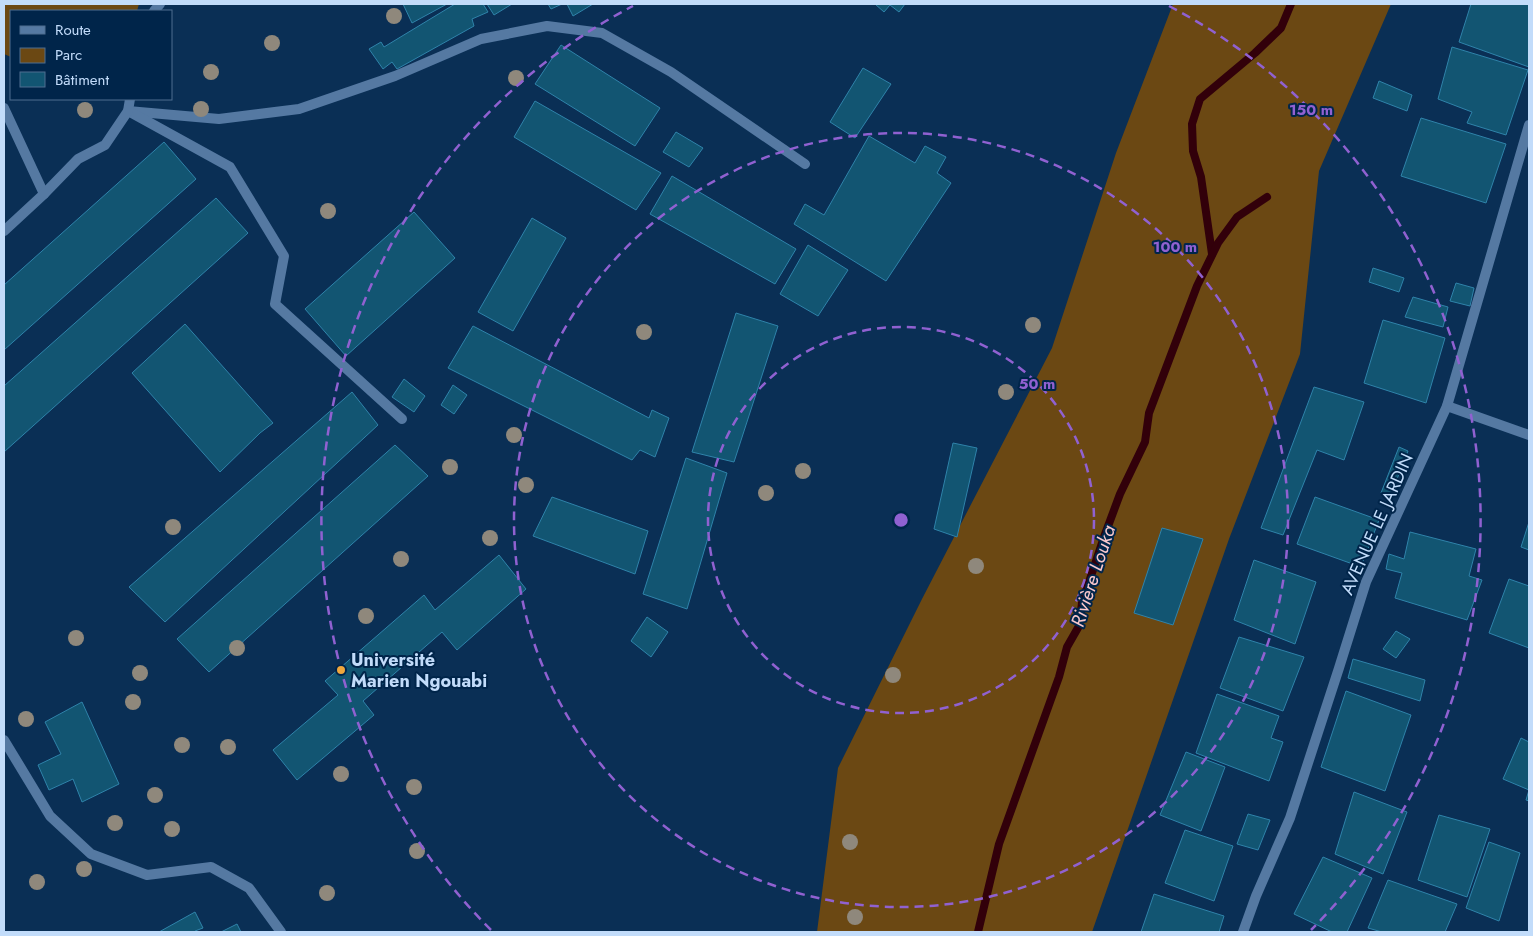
<svg xmlns="http://www.w3.org/2000/svg" width="1533" height="936" viewBox="0 0 1533 936" font-family="Jost,sans-serif">
<rect width="100%" height="100%" fill="#0a2f55"/>
<g fill="#6b4813">
<polygon points="4,4 139,4 137,11 11,11 11,57 4,54"/>
<polygon points="1173,4 1391,4 1319,171 1300,354 1229,539 1092,932 817,932 838,768 922,599 1052,348 1116,153"/>
</g>
<g fill="none" stroke-linecap="round" stroke-linejoin="round">
<g stroke="#32000a" stroke-width="8">
<polyline points="1212,254 1201,177 1193,151 1192,124 1200,99 1255,53 1281,28 1291,4"/>
<polyline points="978,932 999,844 1059,677 1067,647 1079,626 1082,603 1104,537 1120,494 1145,442 1149,413 1197,286 1218,243 1237,217 1267,197"/>
</g>
</g>
<g fill="#125572" stroke="#2f83aa">
<polygon points="403,4 447,4 412,23"/>
<polygon points="455,4 483,4 488,12 472,19 474,26 397,69 392,62 383,69 369,49 381,42 384,47"/>
<polygon points="487,4 512,4 494,15"/>
<polygon points="548,4 562,4 551,9"/>
<polygon points="567,4 593,4 573,16"/>
<polygon points="875,4 905,4 899,12 890,5 884,12"/>
<polygon points="1471,4 1529,4 1529,67 1459,42"/>
<polygon points="561,45 660,108 635,146 535,84"/>
<polygon points="1452,47 1528,70 1506,135 1467,123 1472,112 1438,99"/>
<polygon points="863,68 891,84 855,138 830,122"/>
<polygon points="1379,81 1412,95 1407,111 1373,98"/>
<polygon points="535,101 661,173 636,210 514,137"/>
<polygon points="1421,118 1506,144 1486,203 1401,176"/>
<polygon points="676,132 703,148 689,167 663,152"/>
<polygon points="869,136 915,163 925,146 946,157 937,173 951,183 886,281 794,224 805,204 824,215"/>
<polygon points="164,142 196,179 4,350 4,285"/>
<polygon points="672,176 796,249 775,284 650,214"/>
<polygon points="216,198 248,233 4,452 4,386"/>
<polygon points="414,212 455,258 346,356 305,309"/>
<polygon points="532,218 566,238 513,331 478,312"/>
<polygon points="808,245 848,270 818,316 780,294"/>
<polygon points="1373,268 1404,278 1399,292 1369,282"/>
<polygon points="1456,283 1474,288 1470,306 1450,301"/>
<polygon points="1413,297 1448,307 1443,327 1405,317"/>
<polygon points="736,313 778,326 734,462 692,452"/>
<polygon points="1383,320 1445,338 1426,403 1364,383"/>
<polygon points="185,324 273,423 260,433 220,472 132,373"/>
<polygon points="473,326 649,418 652,410 669,418 655,457 640,450 632,460 448,368"/>
<polygon points="404,379 425,396 414,412 392,397"/>
<polygon points="453,385 467,395 454,414 441,405"/>
<polygon points="1314,387 1364,402 1344,460 1317,450 1283,535 1261,528"/>
<polygon points="352,392 378,425 165,622 129,587"/>
<polygon points="953,443 977,448 957,537 934,529"/>
<polygon points="395,445 428,476 209,672 177,639"/>
<polygon points="1399,447 1408,451 1390,497 1381,493"/>
<polygon points="686,458 727,473 687,609 643,594"/>
<polygon points="552,497 648,531 635,574 533,536"/>
<polygon points="1315,497 1379,520 1361,567 1297,544"/>
<polygon points="1529,522 1529,550 1521,547"/>
<polygon points="1162,528 1203,539 1173,625 1134,613"/>
<polygon points="1410,532 1476,549 1469,576 1482,580 1467,620 1395,598 1402,573 1386,569 1389,554 1404,559"/>
<polygon points="499,555 526,589 457,650 442,632 363,701 374,715 297,780 273,750 338,695 325,681 424,595 435,610"/>
<polygon points="1254,560 1316,582 1295,644 1234,620"/>
<polygon points="1509,579 1529,586 1529,648 1489,633"/>
<polygon points="647,617 668,632 651,657 631,641"/>
<polygon points="1396,631 1410,639 1396,658 1383,649"/>
<polygon points="1239,637 1304,657 1283,711 1220,688"/>
<polygon points="1353,659 1425,680 1420,701 1348,678"/>
<polygon points="1346,691 1411,715 1385,791 1321,767"/>
<polygon points="1217,694 1279,716 1271,738 1283,742 1269,781 1196,753"/>
<polygon points="82,702 119,784 82,802 73,779 49,790 38,765 61,754 45,722"/>
<polygon points="1521,738 1529,742 1529,801 1526,800 1529,790 1503,779"/>
<polygon points="1186,752 1225,767 1201,831 1160,815"/>
<polygon points="1354,792 1407,812 1383,874 1335,854"/>
<polygon points="1248,814 1270,820 1258,850 1237,844"/>
<polygon points="1439,815 1490,829 1467,897 1418,880"/>
<polygon points="1185,830 1233,846 1214,901 1165,883"/>
<polygon points="1489,842 1520,853 1499,921 1466,908"/>
<polygon points="1323,857 1372,878 1347,932 1332,932 1294,914"/>
<polygon points="1388,880 1457,904 1445,932 1382,932 1368,928"/>
<polygon points="1154,894 1224,916 1219,932 1141,932"/>
<polygon points="195,912 203,928 195,931 196,932 159,932"/>
<polygon points="237,924 241,932 221,932"/>
</g>
<g fill="none" stroke-linecap="round" stroke-linejoin="round">
<g stroke="#5579a2" stroke-width="10">
<polyline points="154,11 160,4"/>
<polyline points="4,108 44,194"/>
<polyline points="128,111 219,119 299,109 395,76 481,39 547,26 602,33 671,72 805,164"/>
<polyline points="132,113 230,167 284,256 275,304 402,419"/>
<polyline points="4,231 44,194 78,159 105,145 128,111 130,99"/>
<polyline points="4,740 50,816 91,854 147,875 211,867 249,888 281,932"/>
</g>
<g stroke="#5579a2" stroke-width="10">
<polyline points="1447,406 1529,435"/>
<polyline points="1243,932 1256,896 1290,818 1339,668 1366,582 1447,406 1529,125"/>
</g>
</g>
<g fill="#8f887c">
<circle cx="394" cy="16" r="8"/>
<circle cx="272" cy="43" r="8"/>
<circle cx="211" cy="72" r="8"/>
<circle cx="516" cy="78" r="8"/>
<circle cx="201" cy="109" r="8"/>
<circle cx="85" cy="110" r="8"/>
<circle cx="328" cy="211" r="8"/>
<circle cx="1033" cy="325" r="8"/>
<circle cx="644" cy="332" r="8"/>
<circle cx="1006" cy="392" r="8"/>
<circle cx="514" cy="435" r="8"/>
<circle cx="450" cy="467" r="8"/>
<circle cx="803" cy="471" r="8"/>
<circle cx="526" cy="485" r="8"/>
<circle cx="766" cy="493" r="8"/>
<circle cx="173" cy="527" r="8"/>
<circle cx="490" cy="538" r="8"/>
<circle cx="401" cy="559" r="8"/>
<circle cx="976" cy="566" r="8"/>
<circle cx="366" cy="616" r="8"/>
<circle cx="76" cy="638" r="8"/>
<circle cx="237" cy="648" r="8"/>
<circle cx="140" cy="673" r="8"/>
<circle cx="893" cy="675" r="8"/>
<circle cx="133" cy="702" r="8"/>
<circle cx="26" cy="719" r="8"/>
<circle cx="182" cy="745" r="8"/>
<circle cx="228" cy="747" r="8"/>
<circle cx="341" cy="774" r="8"/>
<circle cx="414" cy="787" r="8"/>
<circle cx="155" cy="795" r="8"/>
<circle cx="115" cy="823" r="8"/>
<circle cx="172" cy="829" r="8"/>
<circle cx="850" cy="842" r="8"/>
<circle cx="417" cy="851" r="8"/>
<circle cx="84" cy="869" r="8"/>
<circle cx="37" cy="882" r="8"/>
<circle cx="327" cy="893" r="8"/>
<circle cx="855" cy="917" r="8"/>
</g>
<g fill="none" stroke="#9061d1" stroke-width="2.5" stroke-dasharray="9 6">
<circle cx="901" cy="520" r="193"/>
<circle cx="901" cy="520" r="387"/>
<path d="M491 930A580 580 0 0 1 633 6M1169 6A580 580 0 0 1 1311 930"/>
</g>
<circle fill="#efa73d" stroke="#00254a" stroke-width="2" cx="341" cy="670" r="5"/>
<g text-anchor="middle" dominant-baseline="central" stroke-width="4" stroke-linejoin="round" paint-order="stroke">
<g font-size="18" fill="#c2dcfa" stroke="#00254a">
<text transform="translate(1377 524) rotate(-66)">AVENUE LE JARDIN</text>
</g>
<g font-size="18" font-weight="bold" fill="#c2dcfa" stroke="#00254a" text-anchor="start">
<text x="351" y="660">Université<tspan x="351" dy="21">Marien Ngouabi</tspan></text>
</g>
<g font-size="19" font-style="italic" fill="#fac9cd" stroke="#00254a">
<text transform="translate(1093 576) rotate(-72)">Rivière Louka</text>
</g>
</g>
<circle cx="901" cy="520" r="8" fill="#9061d1" stroke="#00254a" stroke-width="2.5"/>
<g font-size="15" text-anchor="middle" font-weight="bold" fill="#9061d1" stroke="#00254a" stroke-width="4" stroke-linejoin="round" paint-order="stroke">
<text x="1311" y="115">150 m</text>
<text x="1175" y="252">100 m</text>
<text x="1037" y="389">50 m</text>
</g>
<rect width="1533" height="936" fill="none" stroke="#c2dcfa" stroke-width="10"/>
<rect x="10" y="10" width="162" height="90" fill="#00254a" stroke="#4e6e90"/>
<rect x="20" y="26" width="25" height="8" fill="#5579a2" stroke="#4e6e90"/>
<text x="55" y="35" font-size="15" fill="#c2dcfa">Route</text>
<rect x="20" y="48" width="25" height="15" fill="#6b4813" stroke="#4e6e90"/>
<text x="55" y="60" font-size="15" fill="#c2dcfa">Parc</text>
<rect x="20" y="72" width="25" height="15" fill="#125572" stroke="#4e6e90"/>
<text x="55" y="85" font-size="15" fill="#c2dcfa">Bâtiment</text>
</svg>
